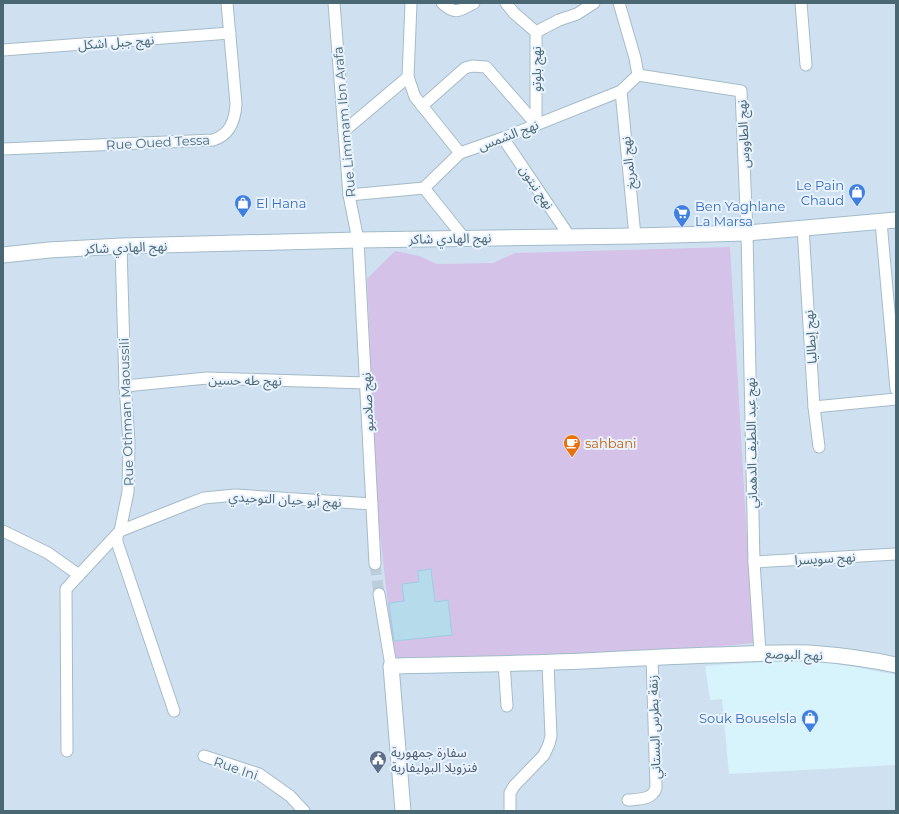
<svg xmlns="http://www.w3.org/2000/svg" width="899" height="814" viewBox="0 0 899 814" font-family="Montserrat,'Noto Sans Arabic',sans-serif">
<rect width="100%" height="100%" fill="#e3effc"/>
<rect fill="#cfe1f0" x="3" y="3" width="893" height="808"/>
<polygon fill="#d7f4fc" points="813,660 860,668 896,675 896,769 895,765 729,774 722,699 710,700 705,666 777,661"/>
<polygon fill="#d5c2e9" points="730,247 753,643 652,653 394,662 377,505 367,279 395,251 419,256 437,264 493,263 515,253"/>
<polygon fill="#b6dbeb" stroke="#9ccee3" points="431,569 435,602 448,600 452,635 394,641 389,603 404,601 402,584 419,582 418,571"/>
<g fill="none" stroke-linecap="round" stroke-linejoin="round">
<polyline stroke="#bdcdda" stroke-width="11" stroke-dasharray="11 5.5" stroke-linecap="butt" points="375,564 379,594"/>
<g stroke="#a5bbc8" stroke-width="13">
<g id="street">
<polyline points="334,3 349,195 358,240 375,564"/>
<polyline points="411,3 408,77 415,97 460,153"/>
<path d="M442 3C456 16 460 10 474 3"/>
<polyline points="506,3 514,13 536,32 536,124"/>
<polyline points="619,3 635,58 638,75"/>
<polyline points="801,3 806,65"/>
<polyline points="536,32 559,20 577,14 594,3"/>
<polyline points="3,50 230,33"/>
<polyline points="638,75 741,91 747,233 754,562 760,653"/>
<polyline points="621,91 635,236"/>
<polyline points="422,106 465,68 472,66 486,67 536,124"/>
<polyline points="344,131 408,77"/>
<polyline points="503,138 570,237"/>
<path d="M3 149 213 140C230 135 235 121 236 104L227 3"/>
<polyline points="424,188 464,238"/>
<polyline points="349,195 424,188 460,153 503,138 621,91 638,75"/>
<polyline points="881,222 896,389"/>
<polyline points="803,227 814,407 819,447"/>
<polyline points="121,246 125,386 129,442 128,492 120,531 117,535 117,542 174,711"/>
<polyline points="125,386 207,378 366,383"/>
<polyline points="814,407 896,399"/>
<polyline points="3,531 48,553 79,575"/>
<polyline points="754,562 896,554"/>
<polyline points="379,594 391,666"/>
<polyline points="504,663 507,706"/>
<polyline points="67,751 66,589 79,575 120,531 188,504 204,498 235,495 372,504"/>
<polyline points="204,756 259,774 290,796 304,811"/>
<path d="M628 800C639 799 652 800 656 788L652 657"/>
<polyline points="510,811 510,793 514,786 544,755 549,744 551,736 548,663"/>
</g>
</g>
<g stroke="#a1bbc9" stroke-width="17">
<g id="secondary">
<polyline points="3,255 49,250 121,246 358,240 635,236 747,233 896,220"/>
<path d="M403 811 391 666C461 664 532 664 603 660 640 658 678 656 715 655 746 654 778 652 809 653 836 655 869 659 896 665"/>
</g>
</g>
<use href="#street" stroke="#fff" stroke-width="11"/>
<use href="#secondary" stroke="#fff" stroke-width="15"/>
</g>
<defs>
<g id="shop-pin" transform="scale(0.9)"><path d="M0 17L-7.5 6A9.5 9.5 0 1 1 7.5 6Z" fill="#3f7fe0" stroke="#e9f3ff"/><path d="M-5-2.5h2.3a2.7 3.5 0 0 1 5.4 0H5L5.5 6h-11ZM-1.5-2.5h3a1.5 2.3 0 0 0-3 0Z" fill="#fff"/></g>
<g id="supermarket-pin" transform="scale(0.9)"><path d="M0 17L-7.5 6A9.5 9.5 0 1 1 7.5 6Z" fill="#3f7fe0" stroke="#e9f3ff"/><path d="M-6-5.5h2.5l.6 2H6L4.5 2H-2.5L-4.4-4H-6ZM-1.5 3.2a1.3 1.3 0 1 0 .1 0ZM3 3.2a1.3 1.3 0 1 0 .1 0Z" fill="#fff"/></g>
<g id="cafe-pin" transform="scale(0.9)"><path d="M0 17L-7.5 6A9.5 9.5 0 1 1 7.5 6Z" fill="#e8710a" stroke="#e9f3ff"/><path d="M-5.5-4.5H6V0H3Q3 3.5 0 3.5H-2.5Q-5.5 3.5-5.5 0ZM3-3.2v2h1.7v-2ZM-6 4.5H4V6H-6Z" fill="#fff"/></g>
<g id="civic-pin" transform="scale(0.9)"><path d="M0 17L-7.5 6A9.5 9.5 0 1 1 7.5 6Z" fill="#5c6f8a" stroke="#e9f3ff"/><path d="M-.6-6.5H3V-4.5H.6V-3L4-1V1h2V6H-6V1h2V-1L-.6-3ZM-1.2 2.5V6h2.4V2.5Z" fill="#fff"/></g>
</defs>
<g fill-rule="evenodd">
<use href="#shop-pin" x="857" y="192"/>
<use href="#shop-pin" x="243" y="203"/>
<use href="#supermarket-pin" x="682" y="213"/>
<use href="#cafe-pin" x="572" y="443"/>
<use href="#shop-pin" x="810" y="718"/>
<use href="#civic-pin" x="378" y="759"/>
</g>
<g text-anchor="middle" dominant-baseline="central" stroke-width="4" stroke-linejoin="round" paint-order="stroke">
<g font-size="13" fill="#4a6873" stroke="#e9f3ff">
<text transform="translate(116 42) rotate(-4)">نهج جبل اشكل</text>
<text transform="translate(536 69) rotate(-90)">نهج بلوتو</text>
<text transform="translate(344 122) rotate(-95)">Rue Limmam Ibn Arafa</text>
<text transform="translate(743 134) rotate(-93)">نهج الطاووس</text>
<text transform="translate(508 135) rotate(-21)">نهج الشمس</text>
<text transform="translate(158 142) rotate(-3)">Rue Oued Tessa</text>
<text transform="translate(628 163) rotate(-96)">نهج المريخ</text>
<text transform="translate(537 187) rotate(56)">نهج نبتون</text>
<text transform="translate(450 238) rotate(-1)">نهج الهادي شاكر</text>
<text transform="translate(126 247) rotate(-2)">نهج الهادي شاكر</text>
<text transform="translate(810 337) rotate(-94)">نهج إيطاليا</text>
<text transform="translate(245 380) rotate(1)">نهج طه حسين</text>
<text transform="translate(367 402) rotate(-93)">نهج صلامبو</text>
<text transform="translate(126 412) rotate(-92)">Rue Othman Maoussili</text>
<text transform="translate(751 443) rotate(-91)">نهج عبد اللطيف الدهماني</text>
<text transform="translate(285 499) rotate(3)">نهج أبو حيان التوحيدي</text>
<text transform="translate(825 558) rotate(-3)">نهج سويسرا</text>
<text transform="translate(794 654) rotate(2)">نهج البوصع</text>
<text transform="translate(654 727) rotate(-92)">زنقة بطرس البستاني</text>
<text transform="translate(236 768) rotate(19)">Rue Ini</text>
</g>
<g font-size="13" fill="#366cbe" stroke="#e9f3ff" text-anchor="end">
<text x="844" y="185">Le Pain<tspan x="844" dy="15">Chaud</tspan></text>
<text x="256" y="203" text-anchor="start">El Hana</text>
<text x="695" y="206" text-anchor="start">Ben Yaghlane<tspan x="695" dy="15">La Marsa</tspan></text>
<text x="797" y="718">Souk Bouselsla</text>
</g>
<g font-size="13" fill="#c56008" stroke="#e9f3ff" text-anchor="start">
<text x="585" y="443">sahbani</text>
</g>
<g font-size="13" fill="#4e5e75" stroke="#e9f3ff" text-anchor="start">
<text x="391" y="752">سفارة جمهورية<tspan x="391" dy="15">فنزويلا البوليفارية</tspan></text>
</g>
</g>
<rect width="899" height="814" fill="none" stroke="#4a6873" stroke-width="8"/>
</svg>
